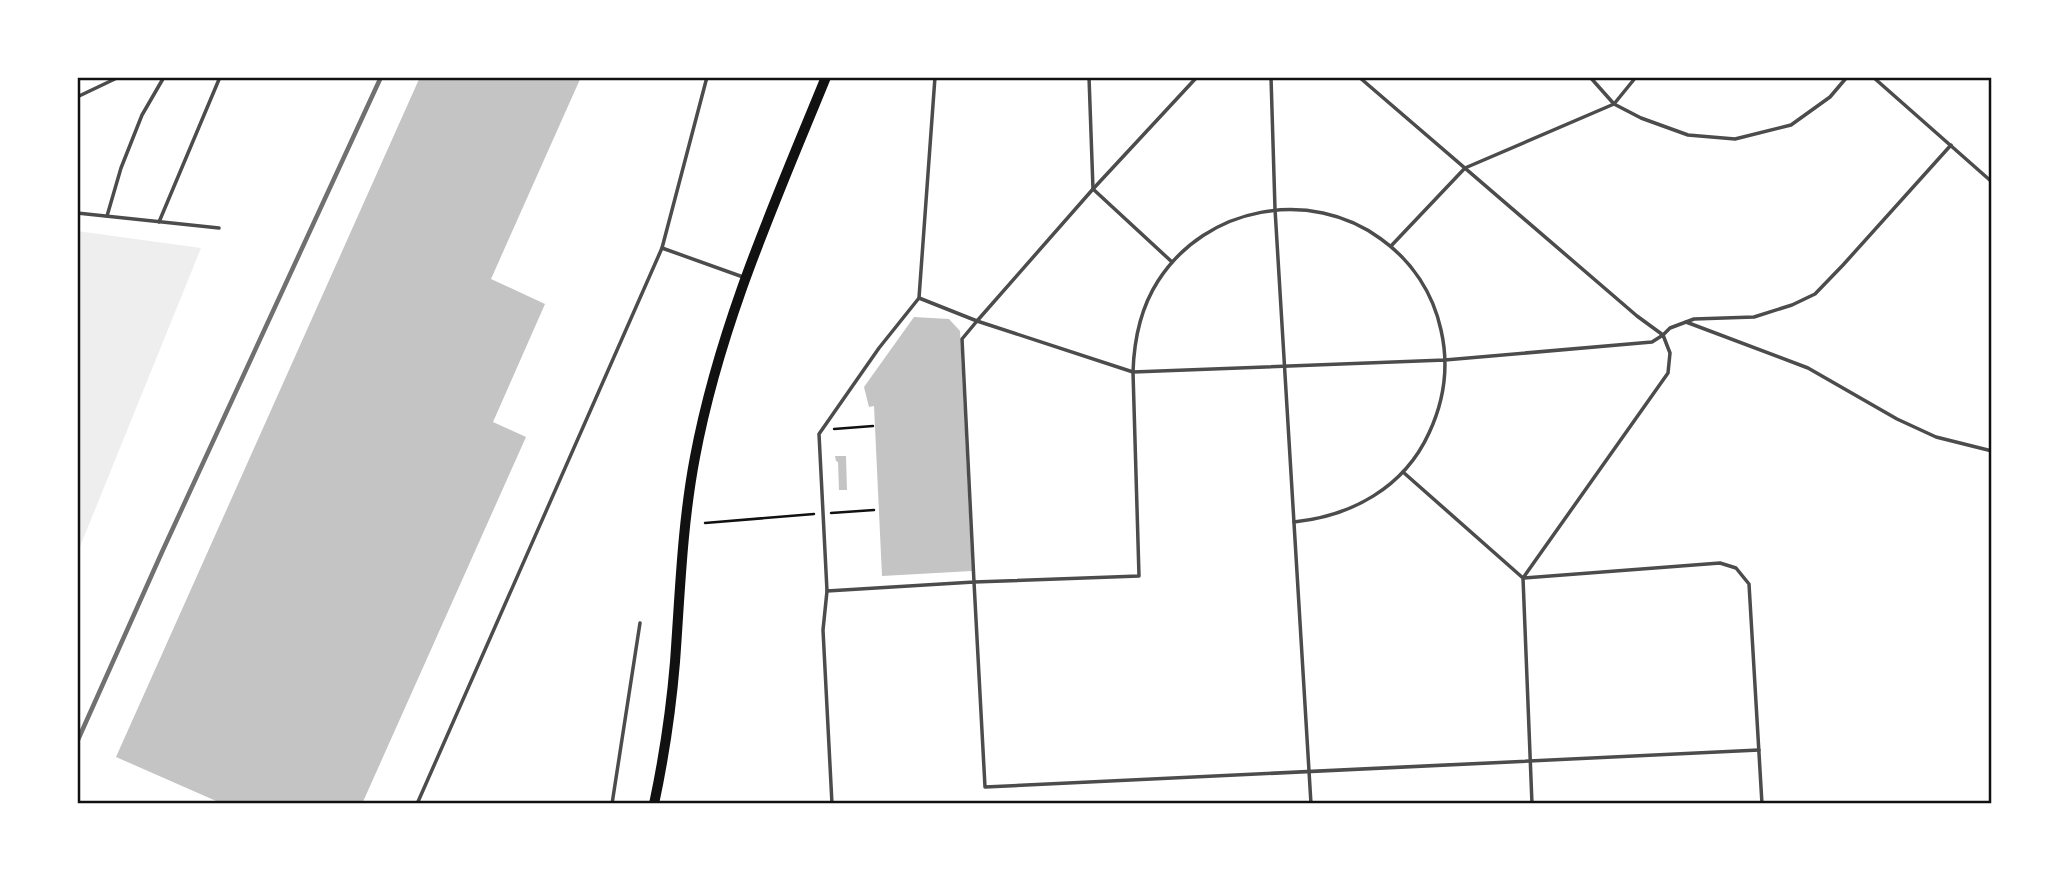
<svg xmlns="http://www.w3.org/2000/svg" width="2069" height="881" viewBox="0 0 2069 881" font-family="'Golos Text',sans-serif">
<rect width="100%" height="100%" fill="#fff"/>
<polygon fill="#eee" points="77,231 201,248 77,554"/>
<g fill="#c4c4c4">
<polygon points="420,77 581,77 491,279 545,304 493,422 526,437 362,804 223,804 116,757"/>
<polygon points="914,317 949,319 960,331 972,571 882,576 874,406 869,407 864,387"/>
<polygon points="835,456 846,456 847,490 839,490 838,462 836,461"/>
</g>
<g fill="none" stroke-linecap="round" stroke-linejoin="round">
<g stroke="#111" stroke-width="2.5">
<polyline points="834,429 873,426"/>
<polyline points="831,513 874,510"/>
<polyline points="705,523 814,514"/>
</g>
<g stroke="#4c4c4c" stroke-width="3.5">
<polyline points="935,77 919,298 977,321 1093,189 1197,77"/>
<polyline points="1089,77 1093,189 1172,262"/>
<polyline points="1271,77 1275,209 1311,804"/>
<polyline points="1359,77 1637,316 1663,335 1670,328 1694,319 1754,317 1792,305 1815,294 1843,265 1951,145"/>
<polyline points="1590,77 1614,104 1641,118 1688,135 1735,139 1791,125 1830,97 1847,77"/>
<polyline points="1873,77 1992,182"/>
<polyline points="77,97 119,77"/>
<polyline points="77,213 219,228"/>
<polyline points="107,216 121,168 142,115 164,77"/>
<polyline points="159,222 220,77"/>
<polyline points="1391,246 1465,168 1614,104 1636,77"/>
<polyline points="662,248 707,77"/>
<polyline points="919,298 879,348 819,434 827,591 974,582 962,339 977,321 1133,372 1139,576 974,582 985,787 1759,750"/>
<polyline points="1686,322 1808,368 1897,419 1936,437 1992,451"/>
<polyline points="1403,472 1523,578 1532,804"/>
<path d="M1294 522C1351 516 1404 488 1429 433 1444 401 1449 365 1441 330 1433 293 1412 261 1381 239 1310 187 1206 206 1158 281 1140 309 1134 339 1133 372L1445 360 1652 342 1663 335 1670 353 1668 373 1523 578 1720 563 1736 568 1749 584 1762 804"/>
<polyline points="827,591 823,630 832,804"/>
<polyline points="417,804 662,248 743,277"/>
<polyline points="612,804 640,623"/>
</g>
<path stroke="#111" stroke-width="10" d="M654 804C664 757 671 710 675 662 680 594 682 525 695 457 720 324 775 202 826 77"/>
<polyline stroke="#707070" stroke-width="4.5" points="77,742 162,552 381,77"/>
</g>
<rect width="2069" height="881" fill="none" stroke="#ffffff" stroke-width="158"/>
<rect x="79" y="79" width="1911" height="723" fill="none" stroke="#111" stroke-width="2.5"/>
</svg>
